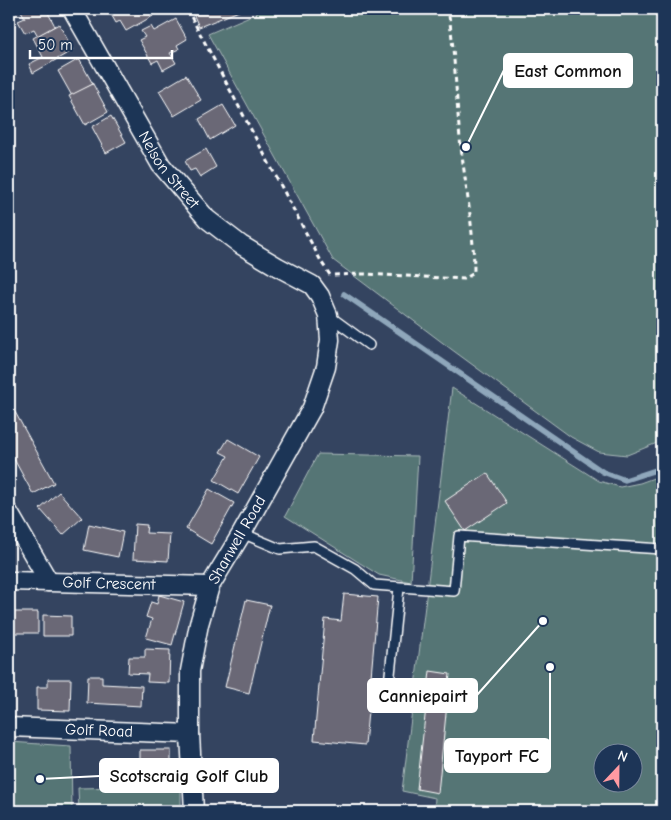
<svg xmlns="http://www.w3.org/2000/svg" width="671" height="820" viewBox="0 0 671 820" font-family="'Comic Neue',sans-serif">
<rect width="100%" height="100%" fill="#344460"/>
<filter id="ink" filterUnits="userSpaceOnUse"><feTurbulence type="fractalNoise" baseFrequency=".02" numOctaves="2"/><feDisplacementMap in="SourceGraphic" scale="10" xChannelSelector="R" yChannelSelector="G"/><feConvolveMatrix kernelMatrix="1 2 1 2 8 2 1 2 1" color-interpolation-filters="sRGB"/></filter>
<g filter="url(#ink)">
<g fill="#557574" stroke="#aababa" fill-rule="evenodd">
<polygon points="266,9 662,9 662,441 627,455 599,452 571,437 451,349 333,260 208,34"/>
<path d="M452 388 599 481 620 487 640 483 662 475V811H434L435 798 402 791ZM604 752H634V782H604Z"/>
<polygon points="318,454 418,456 411,582 379,575 285,516"/>
<polygon points="9,742 71,746 72,811 9,811"/>
<polygon points="181,786 181,811 79,811 78,788"/>
</g>
<g fill="none" stroke-linecap="round" stroke-linejoin="round">
<polyline stroke="#8fa7bb" stroke-width="5.5" points="344,294 603,472 625,480 662,468"/>
</g>
<g fill="#6b6876" stroke="#fff">
<polygon points="20,9 46,9 55,26 38,36 34,29 25,33 18,21 25,18"/>
<polygon points="108,9 149,9 153,16 126,31 120,21 116,23"/>
<polygon points="191,9 244,9 199,27"/>
<polygon points="176,19 187,39 177,45 179,49 170,53 176,63 163,70 158,60 152,63 139,40 145,37 141,31 151,26 154,31"/>
<polygon points="59,24 73,50 33,73 29,64 43,57 33,38"/>
<polygon points="79,59 93,84 72,96 58,71"/>
<polygon points="186,75 201,100 174,116 159,91"/>
<polygon points="93,84 108,112 85,125 69,96"/>
<polygon points="223,105 235,125 210,140 199,119"/>
<polygon points="111,116 126,142 106,153 92,127"/>
<polygon points="206,149 216,167 200,177 195,169 190,171 185,161"/>
<polygon points="15,412 54,483 33,494 9,450 9,415"/>
<polygon points="228,439 259,457 238,494 214,480 228,456 220,452"/>
<polygon points="487,473 507,503 465,531 445,501"/>
<polygon points="209,489 234,503 211,544 186,529"/>
<polygon points="59,492 82,518 63,535 40,509"/>
<polygon points="89,524 123,532 118,557 84,550"/>
<polygon points="135,524 147,525 146,533 170,534 168,561 133,559"/>
<polygon points="344,594 378,597 365,745 314,740 325,619 341,621"/>
<polygon points="159,595 184,602 172,645 146,638 152,619 146,617 151,602 157,604"/>
<polygon points="246,600 270,605 249,693 225,687"/>
<polygon points="10,612 38,612 38,633 9,633"/>
<polygon points="43,615 71,616 71,636 43,636"/>
<polygon points="145,649 170,650 169,683 147,682 148,674 128,673 129,657 145,657"/>
<polygon points="430,671 450,674 438,793 417,789"/>
<polygon points="88,676 102,676 102,684 142,686 141,706 87,703"/>
<polygon points="48,679 71,679 70,711 37,710 37,687 48,687"/>
<rect x="140" y="750" width="31" height="38"/>
</g>
<g fill="none" stroke-linecap="round" stroke-linejoin="round">
<g stroke="#fff" stroke-width="12">
<g id="service">
<polyline points="328,315 369,345"/>
<polyline points="242,533 280,549 314,546 355,569 374,585 454,591 459,536 662,549"/>
<polyline points="387,703 399,588"/>
</g>
</g>
<g stroke="#fff" stroke-width="21">
<g id="minor">
<path id="s1" d="M72 9 161 165 207 219 241 245 278 267 312 285 320 296 328 315 330 340 326 367 312 408 242 533 210 586 199 624 190 671V734L194 811"/>
<polyline points="9,513 49,582"/>
<path id="s2" d="M9 581 210 586"/>
<path id="s3" d="M9 727 190 734"/>
</g>
</g>
<path stroke="#fff" stroke-width="3" stroke-dasharray="5 4" stroke-linecap="butt" d="M187 9 322 263 330 275 365 274 464 279 474 273C474 228 465 184 460 139 456 96 455 52 448 9"/>
<use href="#service" stroke="#1d3557" stroke-width="9"/>
<use href="#minor" stroke="#1d3557" stroke-width="18"/>
</g>
</g>
<g text-anchor="middle" dominant-baseline="central" stroke-width="4" stroke-linejoin="round" paint-order="stroke">
<g font-size="16" fill="#fff" stroke="#1d3557">
<text stroke="none"><textPath href="#s1" startOffset="188">Nelson Street</textPath></text>
<text transform="translate(237 540) rotate(-60)">Shanwell Road</text>
<text stroke="none"><textPath href="#s2" startOffset="100">Golf Crescent</textPath></text>
<text stroke="none"><textPath href="#s3" startOffset="90">Golf Road</textPath></text>
</g>
</g>
<path fill="none" stroke="#fff" stroke-width="2" d="M466 147L504 70M543 621L477 695M550 667L550 756M40 779L100 776"/>
<g fill="#fff" stroke="#1d3557" stroke-width="2">
<circle cx="466" cy="147" r="5"/>
<circle cx="543" cy="621" r="5"/>
<circle cx="550" cy="667" r="5"/>
<circle cx="40" cy="779" r="5"/>
</g>
<g fill="#fff" stroke="#fff" stroke-width="2">
<rect x="504" y="54" width="128" height="33" rx="5"/>
<rect x="368" y="679" width="109" height="33" rx="5"/>
<rect x="445" y="739" width="105" height="33" rx="5"/>
<rect x="100" y="759" width="178" height="33" rx="5"/>
</g>
<g font-size="18" text-anchor="middle" font-weight="bold" fill="#111">
<text x="568" y="77">East Common</text>
<text x="423" y="702">Canniepairt</text>
<text x="497" y="762">Tayport FC</text>
<text x="189" y="782">Scotscraig Golf Club</text>
</g>
<rect width="671" height="820" fill="none" stroke="#1d3557" stroke-width="30"/>
<rect x="15" y="15" width="641" height="790" fill="none" stroke="#fff" stroke-width="2" filter="url(#ink)"/>
<g transform="translate(618 768) rotate(22)"><circle r="24" fill="#1d3557" stroke="#77869a"/>
<path d="M0-4L9 19L0 12L-9 19Z" fill="#ff9aa2"/>
<text y="-8" font-size="14" font-weight="bold" text-anchor="middle" fill="#ffffff">N</text>
</g>
<path d="M30 50v8h142v-8" fill="none" stroke="#ffffff" stroke-width="2.5"/>
<text x="38" y="50" font-size="15" fill="#ffffff" stroke="#1d3557" stroke-width="4" paint-order="stroke">50 m</text>
</svg>
